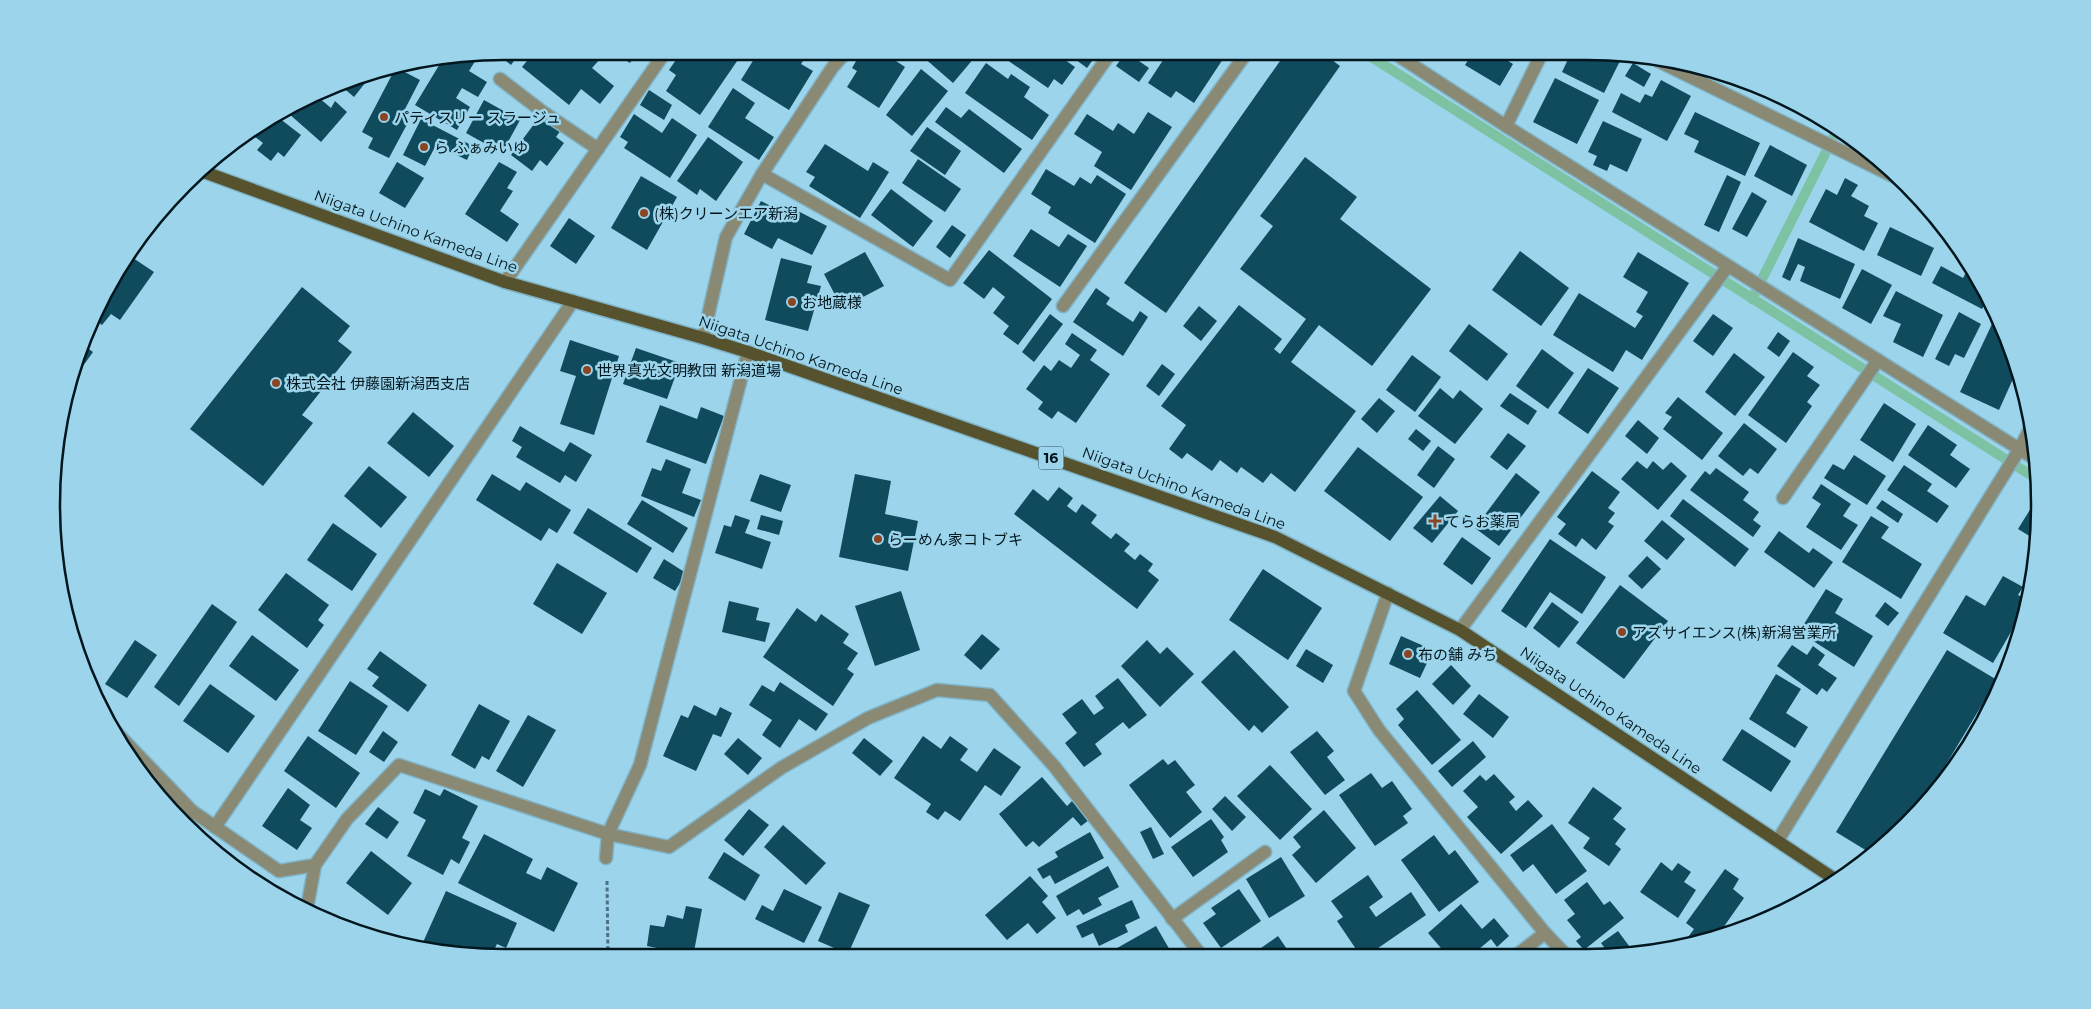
<svg xmlns="http://www.w3.org/2000/svg" width="2091" height="1009" viewBox="0 0 2091 1009" font-family="Montserrat,'Noto Sans JP',sans-serif">
<rect width="100%" height="100%" fill="#9cd5eb"/>
<g fill="none" stroke-linecap="round" stroke-linejoin="round">
<g stroke="#7ec2a4" stroke-width="10">
<polyline points="1362,51 2037,479"/>
<polyline points="1752,299 1838,128"/>
</g>
</g>
<g fill="#0f4a5d">
<polygon points="505,51 521,51 511,65 496,53"/>
<polygon points="535,51 590,51 600,59 592,68 614,86 600,104 581,89 569,105 522,67"/>
<polygon points="612,51 637,51 630,63"/>
<polygon points="682,51 744,51 700,115 666,91 676,75 669,70"/>
<polygon points="759,51 799,51 806,56 801,64 813,71 789,110 741,80"/>
<polygon points="862,51 881,51 905,67 879,108 847,87 857,71 852,68"/>
<polygon points="927,51 980,51 953,83 922,56"/>
<polygon points="999,51 1052,51 1075,67 1062,85 1054,79 1048,88 997,53"/>
<polygon points="1064,51 1099,51 1087,68"/>
<polygon points="1182,51 1192,56 1194,51 1217,51 1225,56 1194,103 1176,91 1171,98 1148,83 1167,54 1176,60"/>
<polygon points="1287,51 1320,51 1340,66 1166,313 1124,283"/>
<polygon points="1461,51 1492,51 1513,64 1500,86 1465,65 1470,57"/>
<polygon points="1572,51 1604,53 1620,61 1604,93 1562,72"/>
<polygon points="1126,52 1149,68 1139,82 1116,66"/>
<polygon points="473,56 477,58 469,71 487,82 478,97 462,88 456,98 470,107 457,130 415,105 441,62"/>
<polygon points="986,63 1008,79 1011,74 1030,87 1024,97 1049,115 1032,140 965,93"/>
<polygon points="1633,63 1651,74 1644,87 1625,76"/>
<polygon points="395,69 399,69 420,80 404,111 412,115 389,158 368,148 373,138 362,132"/>
<polygon points="921,69 948,91 912,136 886,115"/>
<polygon points="373,73 354,97 340,85 359,75"/>
<polygon points="1555,78 1599,100 1577,144 1533,122"/>
<polygon points="1661,80 1691,96 1667,141 1612,112 1621,93 1640,103 1645,94 1652,97"/>
<polygon points="733,88 755,103 745,118 774,137 759,160 708,127"/>
<polygon points="649,90 672,105 664,120 640,105"/>
<polygon points="318,97 331,108 335,101 347,112 321,142 288,113"/>
<polygon points="484,100 520,120 502,153 466,133"/>
<polygon points="946,107 961,118 969,109 1022,149 1004,173 935,122"/>
<polygon points="1799,107 1822,119 1821,121 1798,110"/>
<polygon points="543,112 563,127 556,137 564,143 547,166 540,160 532,171 511,155"/>
<polygon points="1148,112 1172,127 1131,190 1094,166 1102,152 1074,134 1087,114 1113,131 1118,123 1134,134"/>
<polygon points="1695,112 1760,143 1745,176 1694,152 1699,141 1684,134"/>
<polygon points="634,114 662,133 672,118 697,135 670,178 624,148 628,142 620,137"/>
<polygon points="279,118 301,135 284,157 278,152 271,161 257,150 263,143 254,136 259,129"/>
<polygon points="421,119 473,146 467,160 436,145 425,166 403,155"/>
<polygon points="1603,121 1642,139 1627,172 1610,164 1607,171 1593,165 1597,156 1588,152"/>
<polygon points="927,127 961,151 945,175 910,151"/>
<polygon points="708,137 743,162 716,201 700,189 697,195 677,181"/>
<polygon points="825,144 868,171 873,162 889,172 860,218 809,186 815,177 806,172"/>
<polygon points="1770,145 1807,165 1792,196 1754,176"/>
<polygon points="1305,157 1357,197 1340,219 1431,289 1372,366 1319,325 1291,362 1356,411 1295,492 1271,473 1263,483 1241,467 1237,473 1220,460 1212,471 1187,453 1182,459 1169,449 1186,425 1161,406 1239,305 1282,339 1274,349 1280,354 1306,319 1240,269 1273,226 1260,216"/>
<polygon points="918,159 961,189 945,212 902,183"/>
<polygon points="397,162 424,178 405,208 379,193"/>
<polygon points="499,162 517,172 507,188 513,191 500,211 519,224 507,242 465,214"/>
<polygon points="1046,169 1074,186 1080,177 1091,184 1097,175 1126,194 1095,243 1048,213 1051,207 1031,194"/>
<polygon points="1727,175 1741,182 1719,232 1704,225"/>
<polygon points="641,176 677,197 647,250 611,228"/>
<polygon points="1845,178 1858,185 1851,196 1869,206 1864,216 1878,223 1864,251 1809,222 1826,189 1837,195"/>
<polygon points="891,189 933,221 913,247 871,215"/>
<polygon points="1752,192 1767,201 1747,237 1732,229"/>
<polygon points="761,201 790,216 794,209 827,226 812,255 778,238 772,249 744,234"/>
<polygon points="569,218 595,236 576,264 550,246"/>
<polygon points="952,225 966,235 950,258 936,247"/>
<polygon points="1890,227 1934,248 1921,276 1877,255"/>
<polygon points="1031,229 1059,247 1068,234 1087,246 1060,287 1013,256"/>
<polygon points="1798,238 1855,264 1840,299 1800,281 1805,267 1798,264 1790,281 1782,277"/>
<polygon points="989,250 1052,299 1018,345 1003,334 1009,326 993,313 1005,297 993,287 984,299 963,283"/>
<polygon points="1520,251 1569,288 1541,326 1492,290"/>
<polygon points="865,252 884,286 842,308 824,274"/>
<polygon points="1638,252 1689,283 1642,360 1626,350 1613,372 1553,335 1579,293 1635,328 1643,316 1636,312 1648,292 1623,277"/>
<polygon points="127,254 154,272 120,320 111,314 102,325 93,318"/>
<polygon points="781,258 812,266 807,283 821,286 808,331 765,320"/>
<polygon points="1970,265 1988,298 1982,309 1932,283 1941,266 1963,278"/>
<polygon points="1862,269 1892,285 1871,324 1842,308"/>
<polygon points="302,287 350,326 338,341 352,352 302,415 313,423 263,486 190,429"/>
<polygon points="1096,288 1110,298 1106,304 1133,322 1140,311 1148,317 1123,356 1073,322"/>
<polygon points="1896,291 1943,315 1923,357 1893,342 1901,324 1883,316"/>
<polygon points="1199,306 1217,321 1201,341 1183,326"/>
<polygon points="1959,312 1981,324 1964,358 1955,354 1949,366 1935,359"/>
<polygon points="1050,314 1063,324 1034,362 1022,352"/>
<polygon points="1713,314 1733,328 1713,356 1693,341"/>
<polygon points="1469,324 1508,354 1487,381 1449,351"/>
<polygon points="1992,324 2005,330 2017,370 1999,410 1960,392"/>
<polygon points="1778,332 1790,341 1779,357 1767,348"/>
<polygon points="1072,333 1097,350 1090,360 1110,374 1076,423 1058,411 1052,419 1038,409 1043,402 1026,389 1044,365 1051,371 1059,360 1071,368 1080,355 1065,344"/>
<polygon points="570,340 619,356 594,435 560,424 576,376 560,371"/>
<polygon points="82,344 93,352 70,384"/>
<polygon points="636,348 680,363 667,399 623,384"/>
<polygon points="1542,349 1574,373 1548,409 1516,386"/>
<polygon points="1793,352 1814,367 1807,376 1820,385 1807,402 1812,406 1786,443 1748,415"/>
<polygon points="1734,353 1765,377 1735,416 1705,392"/>
<polygon points="1412,355 1441,377 1415,412 1386,390"/>
<polygon points="1162,364 1175,374 1159,396 1146,386"/>
<polygon points="1588,368 1619,388 1588,434 1558,413"/>
<polygon points="1440,388 1453,399 1460,390 1483,409 1455,444 1418,416"/>
<polygon points="1510,393 1537,411 1528,425 1500,406"/>
<polygon points="1678,397 1723,433 1702,460 1663,429 1672,417 1665,413"/>
<polygon points="1379,398 1395,411 1377,433 1361,419"/>
<polygon points="1884,403 1916,424 1893,462 1860,440"/>
<polygon points="660,405 697,419 701,407 724,416 706,464 646,442"/>
<polygon points="413,412 454,446 429,477 387,443"/>
<polygon points="1638,420 1659,438 1647,454 1625,436"/>
<polygon points="1744,423 1777,449 1758,474 1750,468 1743,476 1718,456"/>
<polygon points="1928,425 1957,445 1950,455 1970,469 1956,488 1908,455"/>
<polygon points="520,426 564,452 570,442 592,455 576,482 565,475 560,483 516,457 522,447 512,441"/>
<polygon points="1416,429 1431,441 1423,451 1408,439"/>
<polygon points="1508,433 1526,446 1507,470 1490,457"/>
<polygon points="1438,446 1455,459 1434,488 1417,475"/>
<polygon points="1358,447 1423,497 1390,541 1324,491"/>
<polygon points="1854,455 1886,476 1867,505 1824,478 1833,464 1844,470"/>
<polygon points="666,459 691,469 682,493 701,500 694,517 641,496 652,468 661,471"/>
<polygon points="1637,461 1647,469 1653,461 1663,470 1671,462 1687,476 1658,510 1621,479"/>
<polygon points="1904,465 1932,484 1927,491 1949,506 1937,523 1887,490"/>
<polygon points="369,466 407,497 381,528 344,496"/>
<polygon points="1716,468 1749,492 1743,500 1759,512 1753,520 1761,526 1753,537 1690,490 1705,471 1710,475"/>
<polygon points="1592,471 1620,492 1608,508 1615,513 1608,522 1614,526 1596,550 1582,538 1576,547 1558,534 1566,524 1557,517"/>
<polygon points="1516,473 1540,492 1499,546 1475,528"/>
<polygon points="492,474 520,491 526,482 571,510 557,533 549,528 541,541 476,500"/>
<polygon points="760,474 791,485 781,512 750,501"/>
<polygon points="855,474 891,481 885,514 918,521 908,571 839,557"/>
<polygon points="1821,484 1851,504 1843,516 1858,525 1841,550 1806,527 1821,504 1812,498"/>
<polygon points="1059,487 1073,498 1067,506 1076,513 1082,504 1097,515 1091,523 1111,539 1116,533 1130,544 1124,551 1135,560 1140,554 1153,564 1148,571 1159,580 1137,609 1014,514 1033,489 1048,501"/>
<polygon points="1440,496 1458,511 1432,543 1413,528"/>
<polygon points="1683,499 1749,549 1735,567 1670,516"/>
<polygon points="642,500 688,528 673,553 627,524"/>
<polygon points="1882,500 1903,514 1898,523 1876,508"/>
<polygon points="2036,500 2040,505 2036,540 2018,529"/>
<polygon points="588,508 652,548 637,573 573,533"/>
<polygon points="735,515 750,520 745,533 771,542 762,569 715,553 724,525 731,527"/>
<polygon points="761,515 783,521 779,535 757,529"/>
<polygon points="1871,516 1889,527 1881,538 1922,564 1901,599 1842,562"/>
<polygon points="1662,520 1685,539 1667,560 1644,541"/>
<polygon points="333,523 377,554 352,591 307,560"/>
<polygon points="1779,531 1809,553 1813,548 1833,562 1814,588 1764,552"/>
<polygon points="1462,537 1491,558 1472,585 1443,564"/>
<polygon points="1550,539 1606,577 1582,614 1550,592 1526,628 1501,611"/>
<polygon points="1647,556 1661,569 1642,589 1628,576"/>
<polygon points="664,559 686,573 675,591 653,578"/>
<polygon points="2034,561 2032,580 2025,576"/>
<polygon points="557,563 607,593 582,634 533,604"/>
<polygon points="1263,569 1322,608 1288,660 1229,620"/>
<polygon points="286,573 329,605 318,620 324,625 307,648 258,610"/>
<polygon points="2003,576 2023,587 2018,595 2029,601 1993,663 1943,633 1966,595 1985,606"/>
<polygon points="1620,585 1668,621 1624,679 1576,643"/>
<polygon points="1826,589 1843,599 1835,613 1873,636 1854,667 1799,632"/>
<polygon points="901,591 920,650 875,666 855,606"/>
<polygon points="729,601 759,608 756,620 770,623 765,642 722,632"/>
<polygon points="1552,602 1579,622 1559,648 1533,628"/>
<polygon points="1885,602 1899,613 1888,626 1875,616"/>
<polygon points="212,604 237,622 179,706 154,687"/>
<polygon points="797,608 816,622 821,614 849,634 843,643 858,653 847,669 854,674 833,706 763,657"/>
<polygon points="982,634 1000,649 981,670 964,655"/>
<polygon points="252,635 299,670 276,701 229,666"/>
<polygon points="1401,636 1433,650 1420,678 1389,664"/>
<polygon points="135,640 157,655 127,698 105,684"/>
<polygon points="1147,640 1160,654 1167,647 1194,674 1160,707 1121,666"/>
<polygon points="1792,645 1807,655 1813,646 1825,655 1818,665 1837,678 1827,692 1822,688 1817,695 1777,666"/>
<polygon points="2014,647 2015,647 2008,670 2001,666"/>
<polygon points="1306,649 1333,665 1323,683 1296,666"/>
<polygon points="1234,650 1289,707 1262,733 1254,725 1249,731 1201,682"/>
<polygon points="1947,650 1997,680 1921,806 1872,854 1836,832"/>
<polygon points="380,651 427,685 408,712 372,686 379,677 367,669"/>
<polygon points="1451,665 1471,686 1453,705 1432,684"/>
<polygon points="1776,674 1801,689 1786,713 1808,727 1795,748 1749,719"/>
<polygon points="1118,678 1147,715 1129,729 1123,722 1095,744 1102,754 1084,767 1065,743 1077,733 1062,714 1082,699 1094,715 1104,708 1095,696"/>
<polygon points="350,681 388,706 356,755 318,731"/>
<polygon points="780,682 828,714 816,731 799,719 780,748 762,735 772,720 749,705 762,685 774,692"/>
<polygon points="210,684 255,716 228,753 183,721"/>
<polygon points="1417,690 1461,740 1432,765 1398,725 1404,719 1396,709"/>
<polygon points="1479,694 1509,717 1493,738 1463,714"/>
<polygon points="479,704 510,721 489,760 482,756 475,769 451,755"/>
<polygon points="694,705 716,716 720,707 732,713 721,737 713,734 696,771 663,756 681,715 688,718"/>
<polygon points="528,715 556,730 523,787 496,771"/>
<polygon points="1742,729 1791,761 1771,792 1722,760"/>
<polygon points="383,731 398,742 384,762 369,752"/>
<polygon points="1317,731 1334,751 1327,757 1345,780 1325,795 1290,752"/>
<polygon points="308,736 360,773 336,808 284,771"/>
<polygon points="923,736 941,749 950,736 968,749 960,760 977,772 994,748 1021,767 1001,796 985,785 960,821 945,811 938,820 926,812 931,804 894,778"/>
<polygon points="738,738 762,758 748,775 724,754"/>
<polygon points="864,738 893,761 880,776 852,753"/>
<polygon points="1473,741 1486,757 1452,787 1438,771"/>
<polygon points="1163,759 1168,765 1175,760 1195,785 1186,792 1202,812 1170,838 1129,785"/>
<polygon points="1270,765 1312,809 1280,840 1237,796"/>
<polygon points="1371,773 1382,788 1392,781 1412,809 1403,816 1408,823 1375,846 1339,795"/>
<polygon points="1494,774 1515,797 1509,802 1516,811 1528,800 1543,816 1501,854 1467,817 1478,807 1463,791 1480,775 1486,781"/>
<polygon points="1042,777 1067,806 1072,801 1089,820 1081,826 1073,817 1039,847 1033,841 1026,847 999,814"/>
<polygon points="1593,787 1622,808 1613,819 1626,829 1615,844 1621,849 1609,866 1583,848 1590,838 1568,823"/>
<polygon points="288,788 310,805 300,820 312,828 297,850 262,826"/>
<polygon points="425,789 440,796 444,789 478,806 462,838 470,842 459,864 451,859 443,875 407,856 426,820 413,813"/>
<polygon points="1225,796 1246,817 1232,831 1212,809"/>
<polygon points="378,807 399,822 387,839 365,824"/>
<polygon points="749,809 769,825 743,856 724,840"/>
<polygon points="1324,810 1356,848 1316,883 1292,855 1301,847 1293,837"/>
<polygon points="1211,819 1224,837 1221,840 1228,852 1193,877 1171,847"/>
<polygon points="1552,824 1587,871 1556,894 1533,864 1523,872 1510,855"/>
<polygon points="783,825 826,863 806,885 764,847"/>
<polygon points="1151,827 1164,854 1153,859 1140,832"/>
<polygon points="1090,832 1104,858 1055,884 1050,875 1043,879 1037,869 1058,857 1055,852"/>
<polygon points="484,834 533,859 526,873 541,880 547,867 578,883 554,932 458,883"/>
<polygon points="1434,835 1449,855 1455,850 1479,882 1439,912 1401,860"/>
<polygon points="371,851 412,883 388,915 346,883"/>
<polygon points="724,852 760,875 745,901 708,878"/>
<polygon points="1281,857 1305,896 1269,918 1246,879"/>
<polygon points="1661,862 1672,871 1678,863 1691,872 1684,882 1696,890 1678,918 1640,892"/>
<polygon points="1108,866 1119,887 1098,898 1102,905 1083,915 1079,909 1067,916 1056,896"/>
<polygon points="1725,869 1739,879 1733,889 1744,898 1718,935 1683,944 1694,929 1686,923"/>
<polygon points="1368,875 1383,897 1369,907 1376,917 1411,892 1426,915 1368,955 1360,955 1337,921 1343,917 1331,901"/>
<polygon points="1030,876 1048,896 1042,902 1056,918 1037,934 1028,923 1007,940 985,915"/>
<polygon points="1587,882 1604,905 1610,901 1624,918 1584,950 1576,941 1581,937 1567,920 1575,914 1564,900"/>
<polygon points="784,889 822,907 804,943 755,919 762,905 773,911"/>
<polygon points="1239,889 1261,921 1221,948 1203,923 1216,914 1211,908"/>
<polygon points="446,891 517,923 506,948 497,944 491,956 420,949"/>
<polygon points="839,892 870,905 848,954 818,941"/>
<polygon points="1132,900 1140,918 1125,925 1128,932 1099,946 1093,933 1082,938 1076,926"/>
<polygon points="1461,904 1482,929 1494,918 1509,936 1497,947 1491,939 1473,954 1447,955 1428,933"/>
<polygon points="686,906 702,909 693,957 655,957 657,948 647,946 650,925 664,927 667,915 683,919"/>
<polygon points="324,911 340,920 337,925 321,917"/>
<polygon points="1156,926 1171,952 1165,955 1103,956"/>
<polygon points="1618,931 1635,954 1609,954 1601,943"/>
<polygon points="1278,936 1291,955 1251,955"/>
<polygon points="925,952 943,955 943,956 925,956"/>
</g>
<g fill="none" stroke-linecap="round" stroke-linejoin="round">
<g stroke="#80b3c6" stroke-width="15">
<g id="street">
<polyline points="1391,51 1506,126 2035,459"/>
<polyline points="1652,58 1903,181"/>
<polyline points="500,79 543,112 598,149"/>
<polyline points="1506,126 1543,51"/>
<polyline points="762,174 950,280 1112,51"/>
<polyline points="505,282 666,51"/>
<polyline points="1063,306 1248,51"/>
<polyline points="703,338 726,237 762,174 832,68 847,51"/>
<polyline points="1783,498 1878,360"/>
<polyline points="1388,593 1354,691 1379,730 1545,933 1565,954"/>
<polyline points="1460,630 1728,266"/>
<polyline points="114,730 192,811 279,871 315,865 347,819 399,765 608,834 669,847 781,768 868,718 937,690 990,695 1054,766 1201,955"/>
<polyline points="183,821 192,811"/>
<polyline points="215,827 573,301"/>
<polyline points="1778,840 2019,450 2032,425"/>
<polyline points="606,858 608,834 640,765 748,352"/>
<polyline points="307,908 315,865"/>
<polyline points="1172,919 1265,852"/>
<polyline points="1518,954 1545,933"/>
</g>
</g>
<g stroke="#80b3c6" stroke-width="15">
<polyline id="primary" points="204,172 505,282 703,338 748,352 1275,537 1460,630 1836,880"/>
</g>
<polyline stroke="#4c7281" stroke-width="3" stroke-dasharray="4 2.5" stroke-linecap="butt" points="607,881 608,957"/>
<use href="#street" stroke="#8a8974" stroke-width="12"/>
<use href="#primary" stroke="#55522d" stroke-width="12"/>
</g>
<g fill="#8c4522" stroke="#9cd5eb" stroke-width="2">
<circle cx="384" cy="117" r="5"/>
<circle cx="424" cy="147" r="5"/>
<circle cx="644" cy="213" r="5"/>
<circle cx="792" cy="302" r="5"/>
<circle cx="587" cy="370" r="5"/>
<circle cx="276" cy="383" r="5"/>
<path d="M1432.5 513.5h5v5h5v5h-5v5h-5v-5h-5v-5h5z"/>
<circle cx="878" cy="539" r="5"/>
<circle cx="1622" cy="632" r="5"/>
<circle cx="1408" cy="654" r="5"/>
</g>
<g text-anchor="middle" dominant-baseline="central" stroke-width="5" stroke-linejoin="round" paint-order="stroke">
<rect fill="#9cd5eb" stroke="#304f5c" stroke-width="1" x="1038.5" y="446.5" width="25" height="23" rx="4"/>
<g font-size="14" font-weight="bold" fill="#02161e">
<text x="1051" y="458">16</text>
</g>
<g font-size="15" fill="#02161e" stroke="#9cd5eb" text-anchor="start">
<text x="394" y="117">パティスリー スラージュ</text>
<text x="434" y="147">ら ふぁみいゆ</text>
<text x="654" y="213">(株)クリーンエア新潟</text>
<text x="802" y="302">お地蔵様</text>
<text x="597" y="370">世界真光文明教団 新潟道場</text>
<text x="286" y="383">株式会社 伊藤園新潟西支店</text>
<text x="1445" y="521">てらお薬局</text>
<text x="888" y="539">らーめん家コトブキ</text>
<text x="1632" y="632">アズサイエンス(株)新潟営業所</text>
<text x="1418" y="654">布の舗 みち</text>
</g>
<g font-size="15" fill="#02161e" stroke="#9cd5eb">
<text transform="translate(416 231) rotate(20)">Niigata Uchino Kameda Line</text>
<text transform="translate(801 355) rotate(19)">Niigata Uchino Kameda Line</text>
<text transform="translate(1184 488) rotate(20)">Niigata Uchino Kameda Line</text>
<text transform="translate(1611 710) rotate(34)">Niigata Uchino Kameda Line</text>
</g>
</g>
<path d="M0 0H2091V1009H0ZM504 60H1587A444 444 0 0 1 2031 504V505A444 444 0 0 1 1587 949H504A444 444 0 0 1 60 505V504A444 444 0 0 1 504 60Z" fill="#9cd5eb" fill-rule="evenodd"/>
<path fill="none" stroke="#02161e" stroke-width="2.5" d="M504 60H1587A444 444 0 0 1 2031 504V505A444 444 0 0 1 1587 949H504A444 444 0 0 1 60 505V504A444 444 0 0 1 504 60Z"/>
</svg>
